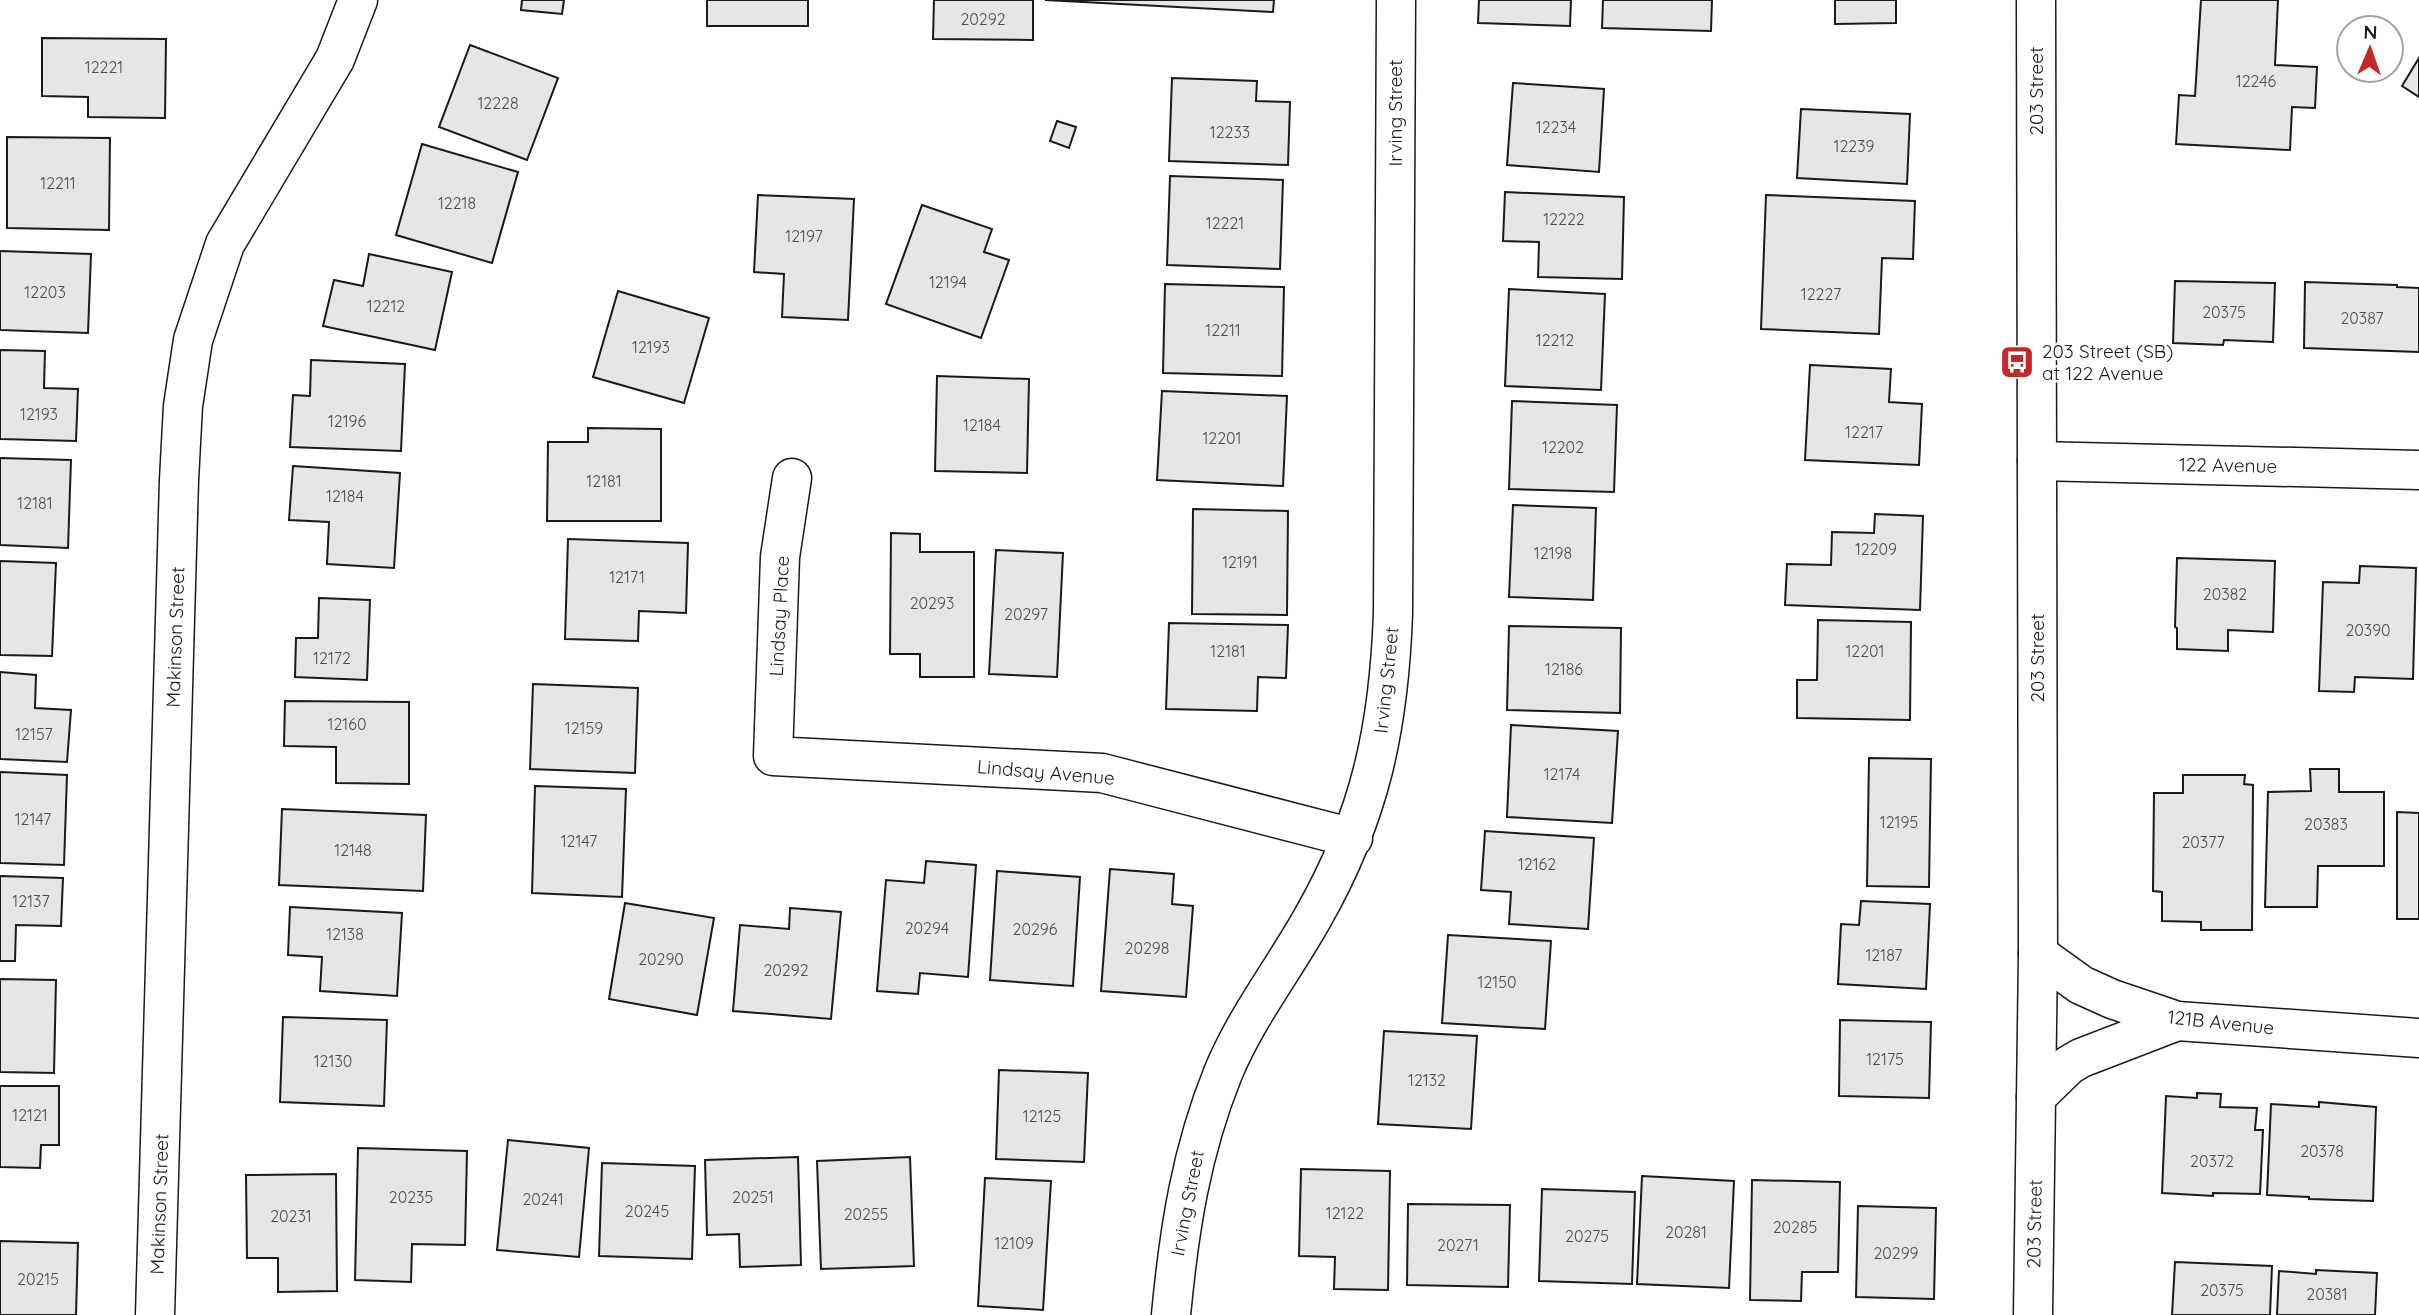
<svg xmlns="http://www.w3.org/2000/svg" width="2419" height="1315" viewBox="0 0 2419 1315" font-family="Quicksand,sans-serif">
<rect width="100%" height="100%" fill="#fff"/>
<g fill="#e6e6e6" stroke="#1a1a1a" stroke-width="2">
<polygon points="522,0 564,0 562,14 521,10"/>
<rect x="707" y="0" width="101" height="26"/>
<polygon points="934,0 1033,0 1033,40 933,39"/>
<polygon points="1045,0 1274,0 1273,12"/>
<polygon points="1479,0 1571,0 1570,26 1478,23"/>
<polygon points="1603,0 1712,0 1711,31 1602,28"/>
<polygon points="1835,0 1896,0 1896,23 1835,24"/>
<polygon points="2201,0 2278,0 2275,65 2317,67 2315,108 2292,107 2290,150 2176,144 2179,95 2195,96"/>
<polygon points="42,38 166,39 165,118 88,117 88,97 42,96"/>
<polygon points="470,45 558,78 527,160 439,127"/>
<polygon points="2419,58 2419,97 2402,86"/>
<polygon points="1172,78 1257,81 1256,101 1290,102 1288,165 1169,161"/>
<polygon points="1513,83 1604,89 1599,172 1507,165"/>
<polygon points="1801,109 1910,114 1907,184 1797,178"/>
<polygon points="1057,121 1076,127 1069,148 1050,141"/>
<polygon points="7,137 110,138 109,230 7,228"/>
<polygon points="422,144 518,172 492,263 396,235"/>
<polygon points="1170,176 1283,180 1280,269 1167,265"/>
<polygon points="1505,192 1624,197 1622,279 1538,277 1539,242 1503,241"/>
<polygon points="758,195 854,199 848,320 782,317 784,274 754,272"/>
<polygon points="1766,195 1915,201 1913,259 1882,258 1879,334 1761,329"/>
<polygon points="922,205 992,229 984,252 1009,260 981,338 886,304"/>
<polygon points="0,251 91,254 88,333 0,330"/>
<polygon points="369,254 452,272 435,350 323,326 334,280 363,286"/>
<polygon points="2175,281 2275,283 2273,342 2224,340 2223,345 2173,343"/>
<polygon points="2305,282 2397,285 2397,287 2419,288 2419,352 2304,348"/>
<polygon points="1165,284 1284,287 1282,376 1163,373"/>
<polygon points="1509,289 1605,294 1601,390 1505,386"/>
<polygon points="618,291 709,318 684,403 593,377"/>
<polygon points="0,350 45,351 44,388 78,389 76,441 0,439"/>
<polygon points="311,360 405,364 401,451 290,447 293,395 310,396"/>
<polygon points="1810,365 1891,369 1889,402 1922,404 1919,465 1805,460"/>
<polygon points="937,376 1029,379 1027,473 935,471"/>
<polygon points="1162,391 1287,396 1283,486 1157,480"/>
<polygon points="1512,401 1617,405 1614,492 1509,489"/>
<polygon points="588,428 661,429 661,521 547,521 548,442 588,442"/>
<polygon points="0,458 71,460 68,548 0,545"/>
<polygon points="293,466 400,473 394,568 327,564 329,522 289,520"/>
<polygon points="1513,505 1596,508 1593,600 1509,597"/>
<polygon points="1193,509 1288,511 1287,615 1192,614"/>
<polygon points="1875,514 1923,516 1920,610 1785,605 1787,564 1831,565 1832,532 1874,533"/>
<polygon points="891,533 920,534 920,552 974,552 974,677 920,677 920,654 890,654"/>
<polygon points="568,539 688,543 686,613 639,611 638,641 565,639"/>
<polygon points="996,550 1063,553 1057,677 989,674"/>
<polygon points="2177,558 2275,561 2273,632 2228,630 2228,651 2177,649 2177,628 2175,627"/>
<polygon points="0,561 56,563 52,656 0,655"/>
<polygon points="2360,566 2416,568 2413,679 2355,677 2354,692 2319,691 2323,582 2359,583"/>
<polygon points="319,598 370,600 367,680 295,677 296,638 318,638"/>
<polygon points="1818,620 1911,622 1910,720 1797,718 1797,680 1817,680"/>
<polygon points="1169,623 1288,625 1286,678 1258,677 1257,711 1166,709"/>
<polygon points="1509,626 1621,628 1620,713 1507,710"/>
<polygon points="0,672 36,675 35,708 71,710 67,762 0,759"/>
<polygon points="533,684 638,688 635,773 530,769"/>
<polygon points="285,701 409,702 409,784 336,783 336,747 284,746"/>
<polygon points="1511,725 1618,731 1612,823 1507,817"/>
<polygon points="1869,758 1931,759 1929,887 1867,886"/>
<polygon points="2310,769 2339,769 2339,792 2384,792 2384,866 2318,866 2317,907 2265,907 2268,792 2311,791"/>
<polygon points="0,772 67,775 64,865 0,863"/>
<polygon points="2183,775 2245,775 2244,784 2253,785 2252,930 2201,930 2201,922 2162,921 2162,892 2153,891 2154,793 2183,793"/>
<polygon points="535,786 626,789 622,897 532,893"/>
<polygon points="282,809 426,815 423,891 279,885"/>
<polygon points="2397,812 2419,813 2419,919 2397,919"/>
<polygon points="1485,831 1594,838 1588,929 1509,924 1511,892 1481,890"/>
<polygon points="926,861 976,865 968,977 920,973 918,994 877,991 886,880 924,883"/>
<polygon points="1110,869 1174,874 1172,904 1193,906 1186,997 1101,991"/>
<polygon points="997,871 1080,877 1073,986 990,980"/>
<polygon points="0,876 63,878 61,926 16,925 15,961 0,961"/>
<polygon points="1861,901 1930,904 1926,989 1838,984 1841,924 1859,925"/>
<polygon points="625,903 714,918 697,1015 609,999"/>
<polygon points="290,907 402,913 397,996 320,991 322,957 288,955"/>
<polygon points="790,908 841,912 831,1019 733,1011 740,925 789,929"/>
<polygon points="1448,935 1551,941 1545,1029 1442,1023"/>
<polygon points="0,979 56,980 54,1073 0,1072"/>
<polygon points="283,1017 387,1020 384,1106 280,1102"/>
<polygon points="1840,1020 1931,1022 1929,1098 1839,1096"/>
<polygon points="1384,1031 1477,1036 1471,1129 1378,1124"/>
<polygon points="999,1070 1088,1073 1084,1162 996,1159"/>
<polygon points="0,1086 59,1086 59,1145 41,1145 40,1168 0,1167"/>
<polygon points="2197,1093 2221,1094 2220,1107 2257,1108 2255,1130 2263,1130 2260,1194 2213,1193 2213,1196 2162,1193 2166,1096 2197,1098"/>
<polygon points="2319,1102 2376,1107 2373,1201 2309,1199 2309,1197 2267,1195 2271,1104 2319,1107"/>
<polygon points="508,1140 589,1148 579,1257 497,1250"/>
<polygon points="358,1148 467,1151 465,1245 412,1244 411,1282 355,1280"/>
<polygon points="798,1157 801,1265 740,1267 739,1234 707,1235 705,1160"/>
<polygon points="910,1157 914,1266 821,1269 817,1161"/>
<polygon points="602,1163 695,1166 692,1259 599,1256"/>
<polygon points="1301,1169 1390,1171 1388,1290 1334,1289 1335,1257 1299,1256"/>
<polygon points="336,1174 337,1291 278,1292 278,1258 247,1258 246,1175"/>
<polygon points="1642,1176 1734,1181 1729,1288 1637,1284"/>
<polygon points="985,1178 1051,1181 1043,1310 978,1306"/>
<polygon points="1752,1180 1840,1182 1838,1272 1802,1272 1801,1301 1750,1300"/>
<polygon points="1542,1189 1635,1192 1632,1284 1539,1281"/>
<polygon points="1408,1204 1510,1205 1508,1287 1407,1285"/>
<polygon points="1858,1206 1936,1208 1934,1299 1856,1297"/>
<polygon points="0,1241 78,1243 76,1315 0,1315"/>
<polygon points="2175,1262 2272,1266 2270,1315 2172,1315"/>
<polygon points="2316,1270 2377,1273 2375,1315 2277,1315 2279,1271 2316,1274"/>
</g>
<g fill="none" stroke-linecap="round" stroke-linejoin="round">
<g stroke="#1a1a1a" stroke-width="41">
<g id="minor">
<polyline points="2037,461 2419,470"/>
<polyline points="792,478 780,557 773,756 1102,773 1353,838"/>
<polyline points="2038,954 2081,985 2112,999 2177,1021 2419,1038"/>
<polyline points="2036,1097 2069,1065 2081,1058 2177,1021"/>
<polyline points="155,1315 179,480 183,406 193,340 225,244 335,59 358,0"/>
<path d="M1171 1315C1179 1230 1191 1152 1223 1073 1246 1017 1284 969 1313 917 1370 817 1389 728 1393 613L1396 0"/>
</g>
</g>
<g stroke="#1a1a1a" stroke-width="41">
<polyline id="major" points="2033,1315 2038,954 2036,0"/>
</g>
<use href="#minor" stroke="#fff" stroke-width="38"/>
<use href="#major" stroke="#fff" stroke-width="38"/>
</g>
<defs>
<g id="bus-square" transform="scale(1.75)"><rect x="-9" y="-9" width="18" height="18" rx="4" fill="#c62828" stroke="#fff"/><path d="M-5-6H5V4H4V6H2V4H-2V6H-4V4H-5ZM-3.5-4V0h7V-4ZM-3.5 1.2v1.5H-2V1.2ZM2 1.2v1.5H3.5V1.2Z" fill="#fff"/></g>
</defs>
<g fill-rule="evenodd">
<use href="#bus-square" x="2017" y="362"/>
</g>
<g text-anchor="middle" dominant-baseline="central" stroke-width="5" stroke-linejoin="round" paint-order="stroke">
<g font-size="16" fill="#4d4d4d">
<text x="983" y="19">20292</text>
<text x="104" y="67">12221</text>
<text x="2256" y="81">12246</text>
<text x="498" y="103">12228</text>
<text x="1556" y="127">12234</text>
<text x="1230" y="132">12233</text>
<text x="1854" y="146">12239</text>
<text x="58" y="183">12211</text>
<text x="457" y="203">12218</text>
<text x="1564" y="219">12222</text>
<text x="1225" y="223">12221</text>
<text x="804" y="236">12197</text>
<text x="948" y="282">12194</text>
<text x="45" y="292">12203</text>
<text x="1821" y="294">12227</text>
<text x="386" y="306">12212</text>
<text x="2224" y="312">20375</text>
<text x="2362" y="318">20387</text>
<text x="1223" y="330">12211</text>
<text x="1555" y="340">12212</text>
<text x="651" y="347">12193</text>
<text x="39" y="414">12193</text>
<text x="347" y="421">12196</text>
<text x="982" y="425">12184</text>
<text x="1864" y="432">12217</text>
<text x="1222" y="438">12201</text>
<text x="1563" y="447">12202</text>
<text x="604" y="481">12181</text>
<text x="345" y="496">12184</text>
<text x="35" y="503">12181</text>
<text x="1876" y="549">12209</text>
<text x="1553" y="553">12198</text>
<text x="1240" y="562">12191</text>
<text x="627" y="577">12171</text>
<text x="2225" y="594">20382</text>
<text x="932" y="603">20293</text>
<text x="1026" y="614">20297</text>
<text x="2368" y="630">20390</text>
<text x="1228" y="651">12181</text>
<text x="1865" y="651">12201</text>
<text x="332" y="658">12172</text>
<text x="1564" y="669">12186</text>
<text x="347" y="724">12160</text>
<text x="584" y="728">12159</text>
<text x="34" y="734">12157</text>
<text x="1562" y="774">12174</text>
<text x="33" y="819">12147</text>
<text x="1899" y="822">12195</text>
<text x="2326" y="824">20383</text>
<text x="579" y="841">12147</text>
<text x="2203" y="842">20377</text>
<text x="353" y="850">12148</text>
<text x="1537" y="864">12162</text>
<text x="31" y="901">12137</text>
<text x="927" y="928">20294</text>
<text x="1035" y="929">20296</text>
<text x="345" y="934">12138</text>
<text x="1147" y="948">20298</text>
<text x="1884" y="955">12187</text>
<text x="661" y="959">20290</text>
<text x="786" y="970">20292</text>
<text x="1497" y="982">12150</text>
<text x="1885" y="1059">12175</text>
<text x="333" y="1061">12130</text>
<text x="1427" y="1080">12132</text>
<text x="30" y="1115">12121</text>
<text x="1042" y="1116">12125</text>
<text x="2322" y="1151">20378</text>
<text x="2212" y="1161">20372</text>
<text x="411" y="1197">20235</text>
<text x="753" y="1197">20251</text>
<text x="543" y="1199">20241</text>
<text x="647" y="1211">20245</text>
<text x="1345" y="1213">12122</text>
<text x="866" y="1214">20255</text>
<text x="291" y="1216">20231</text>
<text x="1795" y="1227">20285</text>
<text x="1686" y="1232">20281</text>
<text x="1587" y="1236">20275</text>
<text x="1014" y="1243">12109</text>
<text x="1458" y="1245">20271</text>
<text x="1896" y="1253">20299</text>
<text x="38" y="1279">20215</text>
<text x="2222" y="1290">20375</text>
<text x="2327" y="1294">20381</text>
</g>
<g font-size="19" fill="#1a1a1a" stroke="#fff">
<text transform="translate(2036 91) rotate(-90)">203 Street</text>
<text transform="translate(1395 113) rotate(-90)">Irving Street</text>
<text transform="translate(2228 465) rotate(1)">122 Avenue</text>
<text transform="translate(779 616) rotate(-87)">Lindsay Place</text>
<text transform="translate(175 637) rotate(-88)">Makinson Street</text>
<text transform="translate(2037 658) rotate(-90)">203 Street</text>
<text transform="translate(1386 680) rotate(-84)">Irving Street</text>
<text transform="translate(1046 772) rotate(5)">Lindsay Avenue</text>
<text transform="translate(2221 1022) rotate(6)">121B Avenue</text>
<text transform="translate(1187 1203) rotate(-79)">Irving Street</text>
<text transform="translate(159 1204) rotate(-88)">Makinson Street</text>
<text transform="translate(2034 1224) rotate(-89)">203 Street</text>
</g>
<g font-size="19" fill="#1a1a1a" stroke="#fff" text-anchor="start">
<text x="2042" y="351">203 Street (SB)<tspan x="2042" dy="22">at 122 Avenue</tspan></text>
</g>
</g>
<g transform="translate(2370 49) rotate(2)"><circle r="33" fill="#ffffff" stroke="#a3a3a3" stroke-width="2"/>
<path d="M0-5L12 26L0 18L-12 26Z" fill="#c62828"/>
<text y="-10" font-size="19" font-weight="bold" text-anchor="middle" fill="#1a1a1a">N</text>
</g>
</svg>
